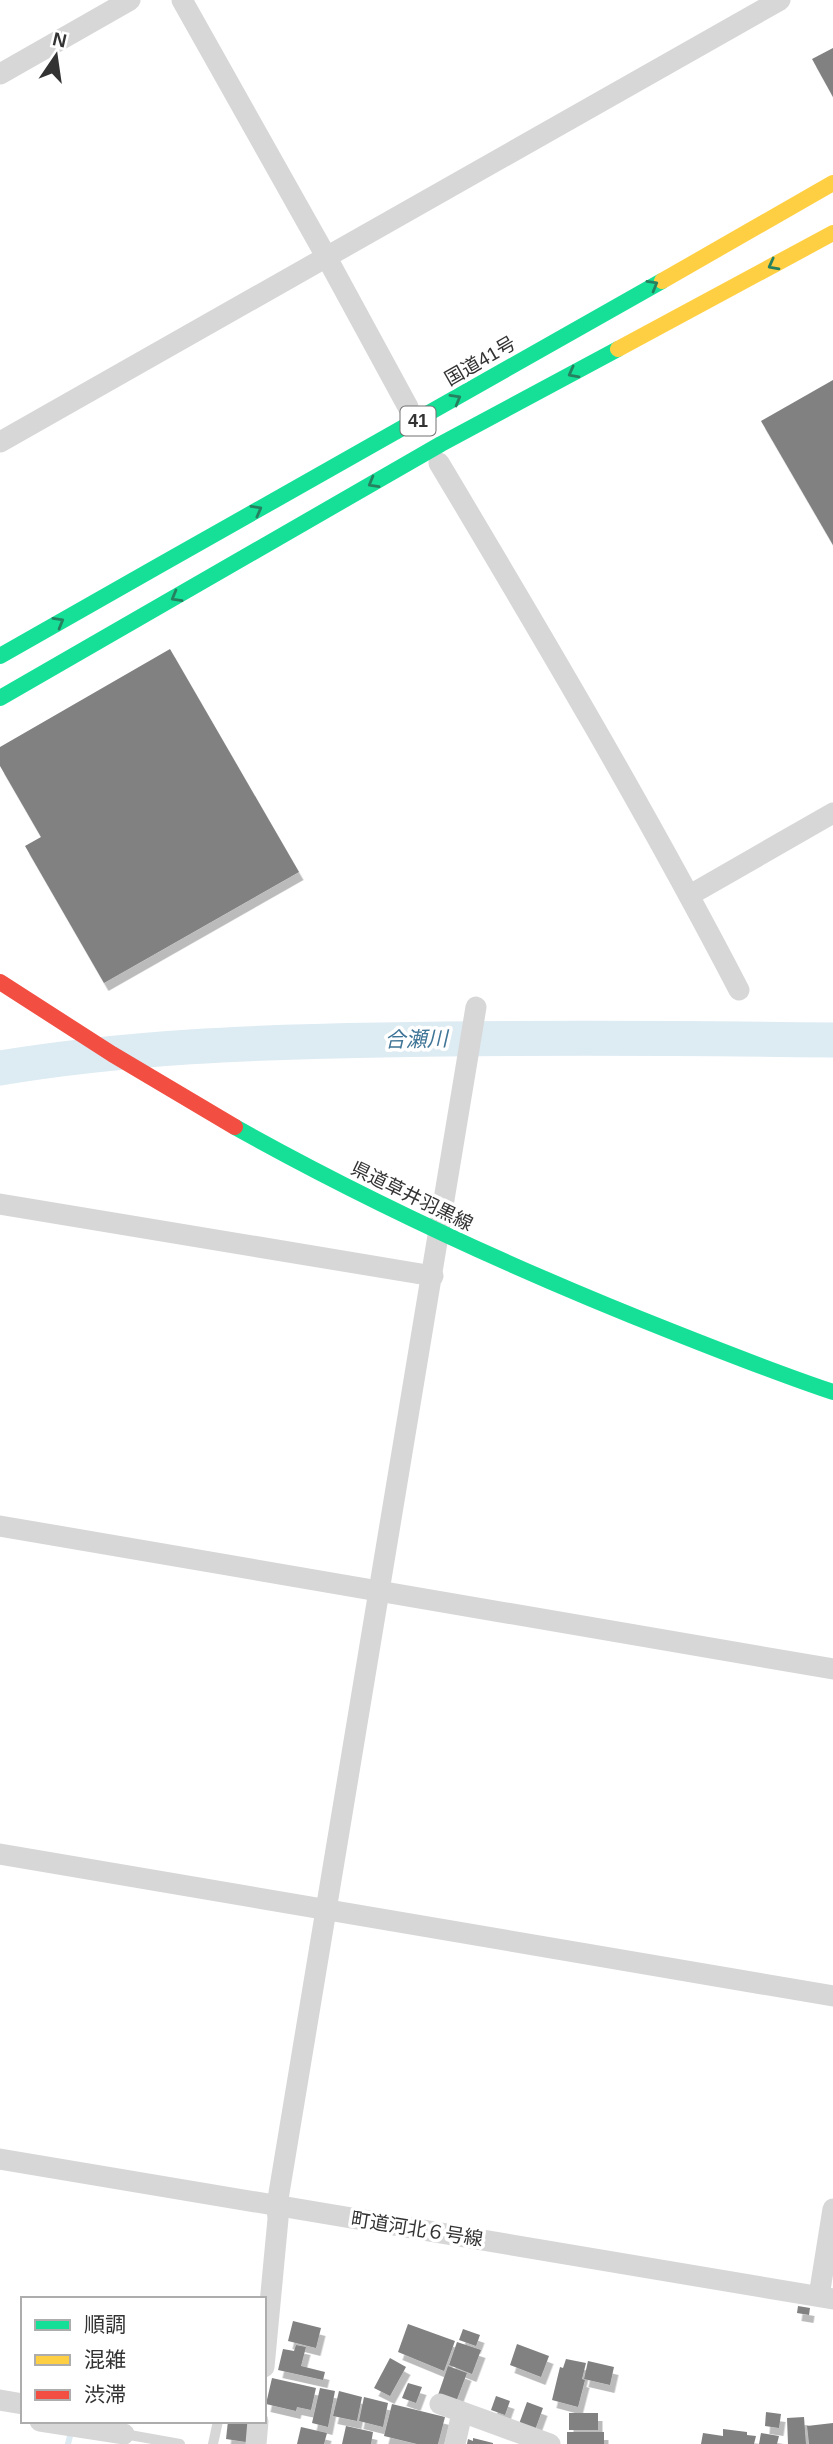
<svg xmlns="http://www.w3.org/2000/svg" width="833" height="2444" viewBox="0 0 833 2444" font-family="Arial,'Noto Sans JP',sans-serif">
<defs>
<filter id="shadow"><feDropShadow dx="4.5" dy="8" stdDeviation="0" flood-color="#0004"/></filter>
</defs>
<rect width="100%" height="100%" fill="#fff"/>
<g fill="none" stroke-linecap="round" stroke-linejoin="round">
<polyline stroke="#ddebf3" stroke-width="6" points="68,2444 71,2432"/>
<path stroke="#ddebf3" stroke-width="35" d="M0 1068C128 1047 252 1042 381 1040 532 1037 682 1038 833 1040"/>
</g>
<g fill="#818181" filter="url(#shadow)">
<polygon points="833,48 833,97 812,59"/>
<polygon points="833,380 833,545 761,421"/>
<polygon points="170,649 299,872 104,983 25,846 41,837 0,766 0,747"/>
<polygon points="798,2306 810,2308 809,2315 797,2313"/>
<polygon points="293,2321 321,2328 316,2348 288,2341"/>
<polygon points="408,2324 455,2341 444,2371 398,2352"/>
<polygon points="463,2329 480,2335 476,2346 459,2340"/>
<polygon points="457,2342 481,2350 472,2374 449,2365"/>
<polygon points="517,2344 549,2356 541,2377 510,2365"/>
<polygon points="296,2345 306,2347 301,2366 325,2372 323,2380 278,2370 283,2349 294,2351"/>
<polygon points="390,2358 406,2367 390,2396 374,2388"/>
<polygon points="566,2359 586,2363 582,2379 585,2380 578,2407 552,2400 560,2367 563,2368"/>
<polygon points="588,2361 614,2367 610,2385 584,2379"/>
<polygon points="448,2366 467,2373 456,2402 438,2395"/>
<polygon points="272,2378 316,2388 311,2410 297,2407 296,2411 266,2404"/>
<polygon points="408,2383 422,2387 416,2403 402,2398"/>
<polygon points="320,2388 335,2391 328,2427 312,2423"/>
<polygon points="339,2391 362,2397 357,2421 333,2416"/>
<polygon points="496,2396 510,2401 505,2415 491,2410"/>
<polygon points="364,2397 388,2403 383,2427 359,2421"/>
<polygon points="527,2402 543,2408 535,2430 519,2424"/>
<polygon points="392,2404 445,2417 438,2444 417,2444 384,2436"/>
<polygon points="766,2412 781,2414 779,2428 765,2426"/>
<rect x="569" y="2413" width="29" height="17"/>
<polygon points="804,2417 806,2444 788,2444 787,2418"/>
<polygon points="228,2421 250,2421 246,2442 226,2439"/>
<polygon points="833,2423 833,2444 809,2444 807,2426"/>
<polygon points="346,2426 373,2432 371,2444 342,2444"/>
<polygon points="301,2427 327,2433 324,2444 297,2444"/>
<polygon points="723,2429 747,2432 747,2435 756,2436 754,2444 701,2444 703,2433 723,2436"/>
<rect x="567" y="2432" width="37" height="12"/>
<polygon points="761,2433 779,2436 777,2444 759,2444"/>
<polygon points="473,2438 493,2443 493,2444 467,2444 468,2439 473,2441"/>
</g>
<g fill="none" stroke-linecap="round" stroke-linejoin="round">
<g stroke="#d7d7d7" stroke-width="10">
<polyline points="124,2434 180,2444"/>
<polyline points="213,2444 218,2421"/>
</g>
<g stroke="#d7d7d7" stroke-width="21">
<polyline points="182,0 327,258 408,407"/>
<polyline points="0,74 130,0"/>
<polyline points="0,442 780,0"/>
<path d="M439 463C543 637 646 811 739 990"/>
<polyline points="690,895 833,813"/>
<polyline points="0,1204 433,1276"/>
<polyline points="0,1526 833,1669"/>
<polyline points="0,1854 833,1996"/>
<polyline points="0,2159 833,2299"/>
<polyline points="819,2296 833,2209"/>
<polyline points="264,2367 278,2219 277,2205 476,1007"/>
<polyline points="0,2400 23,2404"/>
<polyline points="440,2404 550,2444"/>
<polyline points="40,2421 124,2434"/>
<polyline points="256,2444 258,2421"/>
<polyline points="455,2444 462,2413"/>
</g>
<g stroke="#16e098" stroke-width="16">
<path d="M0 656C220 530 442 408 662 281"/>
<polyline points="0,698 441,444 618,349"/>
<path d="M235 1127C378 1207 521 1272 673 1332 726 1353 779 1374 833 1392"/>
</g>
<g stroke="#ffcf43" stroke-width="16">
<polyline points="662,281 833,183"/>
<polyline points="618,349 833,233"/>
</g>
<polyline stroke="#f24e42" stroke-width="16" points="0,982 112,1054 235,1127"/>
</g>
<defs><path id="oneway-chevron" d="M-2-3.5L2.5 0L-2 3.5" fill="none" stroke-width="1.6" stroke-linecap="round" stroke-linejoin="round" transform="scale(1.75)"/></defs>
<g stroke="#268160">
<use href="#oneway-chevron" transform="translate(773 265) rotate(152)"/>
<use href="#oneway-chevron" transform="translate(653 285) rotate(-30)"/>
<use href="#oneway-chevron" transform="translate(573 373) rotate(152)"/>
<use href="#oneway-chevron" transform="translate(456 399) rotate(-30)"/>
<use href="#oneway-chevron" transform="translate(373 483) rotate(150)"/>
<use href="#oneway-chevron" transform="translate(257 510) rotate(-29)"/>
<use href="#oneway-chevron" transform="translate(176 597) rotate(150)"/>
<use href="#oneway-chevron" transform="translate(59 622) rotate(-30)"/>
</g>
<g text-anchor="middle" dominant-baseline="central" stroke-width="7" stroke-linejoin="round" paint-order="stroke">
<rect fill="#fff" stroke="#707070" stroke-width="2" x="400.5" y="406.5" width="35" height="29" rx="5"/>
<g font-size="18" font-weight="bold" fill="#333">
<text x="418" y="421">41</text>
</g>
<g font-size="19" fill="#333" stroke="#fff">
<text transform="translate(480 361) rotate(-30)">国道41号</text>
<text transform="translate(412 1196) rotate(26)">県道草井羽黒線</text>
<text transform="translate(417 2229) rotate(9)">町道河北６号線</text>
</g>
<g font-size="21" font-style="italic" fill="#3f7597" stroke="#fff">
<text transform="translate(416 1039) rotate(-1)">合瀬川</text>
</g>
</g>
<rect x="21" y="2297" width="245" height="126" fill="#ffffff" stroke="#adadad" stroke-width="2"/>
<rect x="35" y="2320" width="35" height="10" fill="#16e098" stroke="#adadad" stroke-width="2"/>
<text x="84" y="2332" font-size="21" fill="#333333">順調</text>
<rect x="35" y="2355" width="35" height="10" fill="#ffcf43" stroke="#adadad" stroke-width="2"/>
<text x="84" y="2367" font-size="21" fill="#333333">混雑</text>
<rect x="35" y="2390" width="35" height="10" fill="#f24e42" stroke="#adadad" stroke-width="2"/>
<text x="84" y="2402" font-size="21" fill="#333333">渋滞</text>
<g transform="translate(56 56) rotate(13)" stroke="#ffffff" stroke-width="5" paint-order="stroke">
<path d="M0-5L12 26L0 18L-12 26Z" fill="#333333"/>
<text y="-10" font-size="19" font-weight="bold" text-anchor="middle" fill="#333333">N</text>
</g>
</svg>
